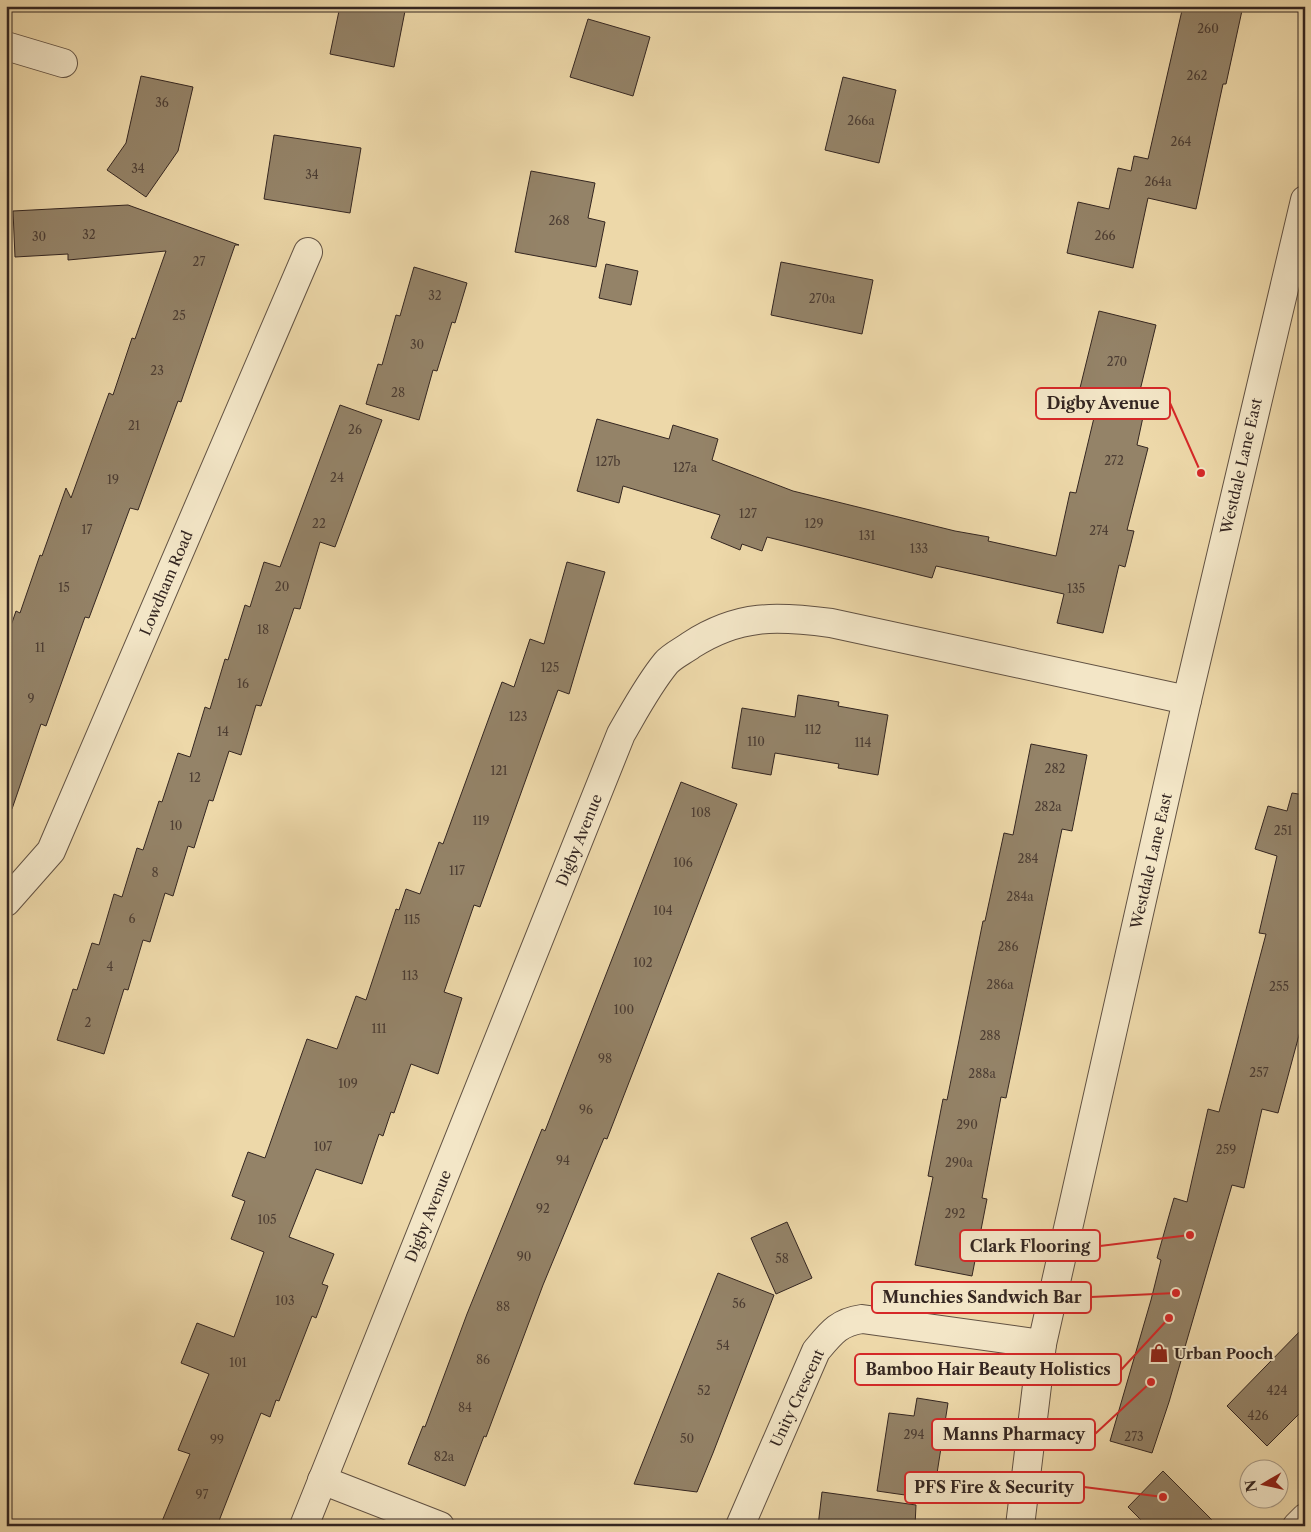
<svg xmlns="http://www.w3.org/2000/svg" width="1311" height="1532" viewBox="0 0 1311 1532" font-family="'Libre Caslon Text',serif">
<rect width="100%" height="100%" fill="#edd8a9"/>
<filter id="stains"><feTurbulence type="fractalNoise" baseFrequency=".004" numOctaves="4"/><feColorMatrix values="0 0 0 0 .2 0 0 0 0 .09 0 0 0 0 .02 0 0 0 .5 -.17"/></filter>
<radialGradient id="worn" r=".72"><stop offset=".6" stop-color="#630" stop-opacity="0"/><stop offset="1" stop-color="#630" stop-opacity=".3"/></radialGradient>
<g fill="#948368" stroke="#342621">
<polygon points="340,6 406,6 394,67 330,54"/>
<polygon points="1183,6 1243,6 1226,84 1223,84 1196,209 1148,198 1133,268 1067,253 1078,202 1109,209 1118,168 1131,171 1134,156 1148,159"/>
<polygon points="588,19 650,37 633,96 570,77"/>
<polygon points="141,76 193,87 178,151 146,197 107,170 126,143"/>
<polygon points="843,77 896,90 879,163 825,150"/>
<polygon points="274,135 361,148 350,213 264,199"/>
<polygon points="531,171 595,183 588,218 605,222 596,267 515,252"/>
<polygon points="128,205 239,245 235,245 181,402 178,401 138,510 130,508 89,618 85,617 46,726 41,724 12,809 6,808 6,640 16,611 20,613 40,555 42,556 66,488 71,498 109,393 113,395 132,338 135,339 166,251 68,260 68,254 15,257 13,211"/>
<polygon points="781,262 873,280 862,334 771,315"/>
<polygon points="606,264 638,271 631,305 599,298"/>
<polygon points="414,267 467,283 455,323 452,322 437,371 433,370 419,420 366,404 378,364 382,365 396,315 400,316"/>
<polygon points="1099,311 1156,325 1134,415 1143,417 1137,445 1148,448 1127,530 1134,531 1125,567 1119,565 1103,633 1057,623 1064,594 936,566 932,578 767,537 762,551 742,544 740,550 711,538 720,515 623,486 619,503 577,491 597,419 669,439 673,425 718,439 712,460 793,491 955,531 989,537 988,541 1056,556 1070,492 1076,493 1098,401 1078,396"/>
<polygon points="340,405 382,420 335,547 320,542 300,609 294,608 261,706 256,705 241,755 229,751 213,801 209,800 194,848 188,846 173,896 165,893 150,942 143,940 128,990 124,989 104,1054 57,1040 73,989 77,990 92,943 99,945 114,894 122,897 137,848 143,850 159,801 162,802 178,753 190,757 205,707 210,709 225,659 228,660 245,605 250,607 264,562 280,567"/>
<polygon points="567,562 605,572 569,694 558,690 480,907 474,905 444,992 462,998 438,1074 411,1064 394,1113 391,1112 383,1136 379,1134 362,1184 316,1169 289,1237 334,1254 322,1284 328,1286 316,1318 312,1316 279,1401 276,1400 270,1417 261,1413 217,1526 160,1526 190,1454 178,1450 209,1374 181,1363 197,1323 234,1337 264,1252 231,1239 245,1201 232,1196 248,1152 265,1158 307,1039 337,1049 356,996 366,1000 396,909 399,910 406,889 420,894 439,842 443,844 502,682 514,687 530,639 544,644"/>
<polygon points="798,695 839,702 838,706 888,715 878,775 838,768 839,764 775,753 771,775 732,768 742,708 795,717"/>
<polygon points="1031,744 1087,755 1072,831 1062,829 1006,1098 1001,1097 982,1198 987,1199 972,1276 915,1265 933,1177 928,1176 943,1099 947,1100 983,921 985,921 1004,833 1013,835"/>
<polygon points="681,782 737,804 607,1139 604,1138 543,1285 486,1437 484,1436 465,1486 408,1464 423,1426 425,1427 467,1314 542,1129 545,1131"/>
<polygon points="1292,793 1305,795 1305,1013 1278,1113 1262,1109 1244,1188 1232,1185 1169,1402 1152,1453 1110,1441 1151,1300 1161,1260 1157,1258 1174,1198 1187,1202 1208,1109 1219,1112 1266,934 1259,933 1277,856 1255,849 1268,806 1287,811"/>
<polygon points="787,1222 812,1278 776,1294 751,1238"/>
<polygon points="718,1273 774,1295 713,1453 697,1492 634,1484"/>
<polygon points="1305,1326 1305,1408 1267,1446 1227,1406"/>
<polygon points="917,1398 948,1403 933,1499 877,1491 889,1413 914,1416"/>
<polygon points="1163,1471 1218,1526 1147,1526 1128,1507"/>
<polygon points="822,1492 916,1505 915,1526 818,1526"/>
</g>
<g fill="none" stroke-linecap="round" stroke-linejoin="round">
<g stroke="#625243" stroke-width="30">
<g id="minor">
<polyline points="6,46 63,63"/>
<polyline points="6,902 51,851 308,252"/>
<polyline points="322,1480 440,1526"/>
<path d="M304 1526 621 734C635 710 648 685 666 663 672 656 683 651 691 645 739 614 777 616 831 623L1187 700"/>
<path d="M740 1526 816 1351C831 1333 839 1322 862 1319L1042 1344"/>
</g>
</g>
<g stroke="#625243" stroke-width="30">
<g id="tertiary">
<polyline points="1020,1526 1042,1344 1187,700 1305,200"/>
<polyline points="1297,1526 1305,1518"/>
</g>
</g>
<use href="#minor" stroke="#f3e6c7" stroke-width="28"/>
<use href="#tertiary" stroke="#f3e6c7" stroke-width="28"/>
</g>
<defs>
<g id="shop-bare" transform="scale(1.5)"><path d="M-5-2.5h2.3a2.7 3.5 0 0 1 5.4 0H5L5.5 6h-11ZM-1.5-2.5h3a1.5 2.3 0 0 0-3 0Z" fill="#8f2418" stroke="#f3e6c7" stroke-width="2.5" paint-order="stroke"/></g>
</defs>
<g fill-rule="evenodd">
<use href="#shop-bare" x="1159" y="1353"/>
</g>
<g text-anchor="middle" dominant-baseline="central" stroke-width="4" stroke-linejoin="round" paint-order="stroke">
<g font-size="12" fill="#4c3d33">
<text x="1208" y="28">260</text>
<text x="1197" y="75">262</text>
<text x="162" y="102">36</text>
<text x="861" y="120">266a</text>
<text x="1181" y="141">264</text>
<text x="138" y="168">34</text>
<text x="312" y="174">34</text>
<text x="1158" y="181">264a</text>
<text x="559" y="220">268</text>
<text x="89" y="234">32</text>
<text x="1105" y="235">266</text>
<text x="39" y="236">30</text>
<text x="199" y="261">27</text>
<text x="435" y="295">32</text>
<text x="822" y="298">270a</text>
<text x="179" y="315">25</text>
<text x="417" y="344">30</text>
<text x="1117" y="361">270</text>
<text x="157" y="370">23</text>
<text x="398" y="392">28</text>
<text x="134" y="425">21</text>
<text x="355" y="429">26</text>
<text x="1114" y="460">272</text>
<text x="608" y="461">127b</text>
<text x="685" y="467">127a</text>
<text x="337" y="477">24</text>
<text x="113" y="479">19</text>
<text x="748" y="513">127</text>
<text x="319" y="523">22</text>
<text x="814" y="523">129</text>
<text x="87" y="529">17</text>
<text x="1099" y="530">274</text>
<text x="867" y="535">131</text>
<text x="919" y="548">133</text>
<text x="282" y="586">20</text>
<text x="64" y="587">15</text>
<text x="1076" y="588">135</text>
<text x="263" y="629">18</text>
<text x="40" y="647">11</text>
<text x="550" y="667">125</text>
<text x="243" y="683">16</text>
<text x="31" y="698">9</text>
<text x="518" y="716">123</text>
<text x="813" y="729">112</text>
<text x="223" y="731">14</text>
<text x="756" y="741">110</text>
<text x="863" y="742">114</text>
<text x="1055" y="768">282</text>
<text x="499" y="770">121</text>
<text x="195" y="777">12</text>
<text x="1048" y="806">282a</text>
<text x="701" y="812">108</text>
<text x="481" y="820">119</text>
<text x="176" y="825">10</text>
<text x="1283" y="830">251</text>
<text x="1028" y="858">284</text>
<text x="683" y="862">106</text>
<text x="457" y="870">117</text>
<text x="155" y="872">8</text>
<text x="1020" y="896">284a</text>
<text x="663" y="910">104</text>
<text x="132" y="918">6</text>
<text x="412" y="919">115</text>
<text x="1008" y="946">286</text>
<text x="643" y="962">102</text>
<text x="110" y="966">4</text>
<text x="410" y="975">113</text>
<text x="1000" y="984">286a</text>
<text x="1279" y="986">255</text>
<text x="624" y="1009">100</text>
<text x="88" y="1022">2</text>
<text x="379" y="1028">111</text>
<text x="990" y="1035">288</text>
<text x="605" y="1058">98</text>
<text x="1259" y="1072">257</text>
<text x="982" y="1073">288a</text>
<text x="348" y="1083">109</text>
<text x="586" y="1109">96</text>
<text x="967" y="1124">290</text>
<text x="323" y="1146">107</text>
<text x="1226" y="1149">259</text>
<text x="563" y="1160">94</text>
<text x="959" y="1162">290a</text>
<text x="543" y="1208">92</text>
<text x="955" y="1213">292</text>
<text x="267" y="1219">105</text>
<text x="524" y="1256">90</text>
<text x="782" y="1258">58</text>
<text x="285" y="1300">103</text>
<text x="739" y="1303">56</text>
<text x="503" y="1306">88</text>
<text x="723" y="1345">54</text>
<text x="483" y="1359">86</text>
<text x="238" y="1362">101</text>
<text x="704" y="1390">52</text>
<text x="1277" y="1390">424</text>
<text x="465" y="1407">84</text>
<text x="1258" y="1415">426</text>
<text x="914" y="1434">294</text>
<text x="1134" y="1436">273</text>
<text x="687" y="1438">50</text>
<text x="217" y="1439">99</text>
<text x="444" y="1456">82a</text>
<text x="202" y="1494">97</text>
</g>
<g font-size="15" fill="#342621" stroke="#f3e6c7">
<text transform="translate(1241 466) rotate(-77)">Westdale Lane East</text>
<text transform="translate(166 583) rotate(-67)">Lowdham Road</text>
<text transform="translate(579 840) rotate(-68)">Digby Avenue</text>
<text transform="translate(1151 861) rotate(-77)">Westdale Lane East</text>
<text transform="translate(428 1216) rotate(-68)">Digby Avenue</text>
<text transform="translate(797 1398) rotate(-65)">Unity Crescent</text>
</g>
<g font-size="15" font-weight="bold" fill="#342621" stroke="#f3e6c7" text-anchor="start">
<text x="1174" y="1353">Urban Pooch</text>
</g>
</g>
<path fill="none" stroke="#d62828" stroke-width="2" d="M1201 473L1170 403M1190 1235L1100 1246M1176 1293L1091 1297M1169 1318L1121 1370M1151 1382L1095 1434M1163 1497L1084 1487"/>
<g fill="#d62828" stroke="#f3e6c7" stroke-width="2">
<circle cx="1201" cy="473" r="5"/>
<circle cx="1190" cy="1235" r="5"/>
<circle cx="1176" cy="1293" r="5"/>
<circle cx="1169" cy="1318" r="5"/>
<circle cx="1151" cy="1382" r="5"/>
<circle cx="1163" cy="1497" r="5"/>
</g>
<g fill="#f3e6c7" stroke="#d62828" stroke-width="2">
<rect x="1036" y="388" width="134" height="31" rx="5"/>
<rect x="960" y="1230" width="140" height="31" rx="5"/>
<rect x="872" y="1282" width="219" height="31" rx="5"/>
<rect x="855" y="1354" width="266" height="31" rx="5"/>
<rect x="932" y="1419" width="163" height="31" rx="5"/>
<rect x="905" y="1472" width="179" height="31" rx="5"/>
</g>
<g font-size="16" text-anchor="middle" font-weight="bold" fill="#342621">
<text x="1103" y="409">Digby Avenue</text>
<text x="1030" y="1252">Clark Flooring</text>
<text x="982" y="1303">Munchies Sandwich Bar</text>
<text x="988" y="1375">Bamboo Hair Beauty Holistics</text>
<text x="1014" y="1440">Manns Pharmacy</text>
<text x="994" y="1493">PFS Fire &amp; Security</text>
</g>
<rect width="1311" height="1532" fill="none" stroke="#edd8a9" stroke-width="25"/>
<rect x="8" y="8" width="1296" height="1517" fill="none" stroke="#342621" stroke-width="2.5"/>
<rect x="12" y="12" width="1286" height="1507" fill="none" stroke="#342621"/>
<g transform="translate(1264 1484) rotate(261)"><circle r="24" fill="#f3e6c7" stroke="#a79985"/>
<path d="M0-4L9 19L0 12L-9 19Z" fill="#8f2418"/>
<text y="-8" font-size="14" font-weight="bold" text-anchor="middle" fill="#342621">N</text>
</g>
<rect width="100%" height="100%" filter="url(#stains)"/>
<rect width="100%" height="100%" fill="url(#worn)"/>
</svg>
